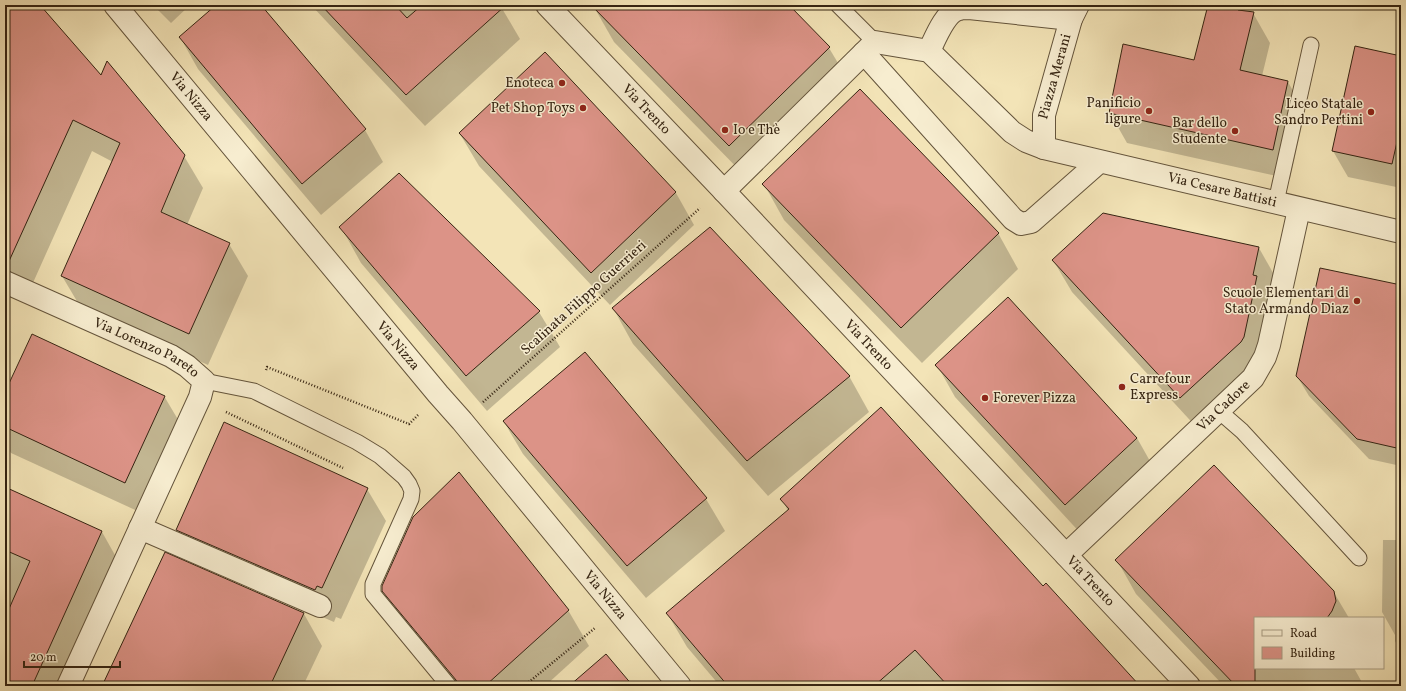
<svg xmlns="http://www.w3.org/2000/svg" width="1406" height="691" viewBox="0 0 1406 691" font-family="Vollkorn,serif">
<rect width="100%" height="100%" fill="#f3e4b7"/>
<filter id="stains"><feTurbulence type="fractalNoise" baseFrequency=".005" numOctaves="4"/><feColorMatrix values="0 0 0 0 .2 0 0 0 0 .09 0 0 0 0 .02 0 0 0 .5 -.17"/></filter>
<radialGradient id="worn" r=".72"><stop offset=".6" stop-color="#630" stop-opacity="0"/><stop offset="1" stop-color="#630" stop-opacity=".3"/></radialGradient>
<g fill="#0003">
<polygon points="5,5 39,5 101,77 184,156 203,188 187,225 229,244 248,276 208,365 81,308 62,276 113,162 92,151 32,285 5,273"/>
<polygon points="153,5 190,5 171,23"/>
<polygon points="218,5 260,5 365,130 383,162 321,215 198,69 180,37"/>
<polygon points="311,5 500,5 520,39 425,126"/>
<polygon points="596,5 787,5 829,48 850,83 750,181 614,42 594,7"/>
<polygon points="1209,5 1237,5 1241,11 1253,13 1270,43 1262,76 1288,82 1305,112 1290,179 1127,143 1110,113 1195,61"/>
<polygon points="545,54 676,193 694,225 610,305 479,166 460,134"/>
<polygon points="1401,57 1401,188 1348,177 1333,151"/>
<polygon points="399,174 539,312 560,347 487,411 361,263 341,227"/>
<polygon points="764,184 998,233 1018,269 922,363 784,220"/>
<polygon points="1259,248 1277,280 1259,374 1199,430 1072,292 1053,260"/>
<polygon points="1401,286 1401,466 1369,459 1309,396 1297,376"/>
<polygon points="613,308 849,376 869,412 768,496 633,344"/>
<polygon points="585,353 706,499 725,531 646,598 523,454 504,422"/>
<polygon points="937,365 1137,438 1155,470 1084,537 955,397"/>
<polygon points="5,395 164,396 183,428 144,514 11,453 5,442"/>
<polygon points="5,488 102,532 120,564 65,686 5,686"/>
<polygon points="367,489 386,521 341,619 336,617 334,622 195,562 177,530"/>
<polygon points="782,499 1043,587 1138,686 938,686 936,684 933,686 720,686 687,647 667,613 788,511"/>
<polygon points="1397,516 1401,516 1401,652 1395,641 1395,635 1382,612 1383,540 1397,540"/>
<polygon points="165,554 304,614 322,646 303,686 103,686"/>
<polygon points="1117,560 1333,591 1349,618 1255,618 1255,668 1354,668 1364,686 1224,686 1136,594"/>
<polygon points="383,590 568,610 589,646 545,686 453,686 404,627"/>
</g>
<g fill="#dc9387" stroke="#352412">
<polygon points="5,5 40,5 101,75 107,61 185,155 161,212 230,243 189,334 61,276 120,143 73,120 5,270"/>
<polygon points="216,5 261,5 366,129 302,184 179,37"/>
<polygon points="321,5 395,5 407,18 422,5 506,5 406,95"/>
<polygon points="591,5 789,5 830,47 729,146"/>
<polygon points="1208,5 1238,5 1238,10 1254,12 1240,70 1288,81 1273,150 1109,113 1123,44 1194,60"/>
<polygon points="1355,46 1401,56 1401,124 1392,164 1332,151"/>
<polygon points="545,52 676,192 591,273 459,133"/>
<polygon points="860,89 999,233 901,328 762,184"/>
<polygon points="399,173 540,311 466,376 339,227"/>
<polygon points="1103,213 1259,247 1253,275 1257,276 1244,337 1241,342 1180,398 1052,260"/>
<polygon points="710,227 850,376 747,461 612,308"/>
<polygon points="1320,268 1401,285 1401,449 1357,439 1296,376"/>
<polygon points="1008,297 1137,438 1065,505 935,365"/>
<polygon points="32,334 165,396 125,483 5,427 5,392"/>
<polygon points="585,352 707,498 627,566 503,421"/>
<polygon points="881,407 1043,586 1046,583 1140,686 948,686 915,650 874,686 728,686 666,613 789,509 780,499"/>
<polygon points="224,422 368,488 322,588 317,586 315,590 176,530"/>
<polygon points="1214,465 1334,591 1336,601 1332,611 1327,618 1255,618 1255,686 1236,686 1115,560"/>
<polygon points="459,472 569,610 485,686 458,686 456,680 382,591 382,586 413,517"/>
<polygon points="5,487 102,531 32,686 21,686 5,679 5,618 30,561 5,550"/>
<polygon points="165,552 304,613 270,686 102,686"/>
<polygon points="606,654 633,686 569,686"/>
</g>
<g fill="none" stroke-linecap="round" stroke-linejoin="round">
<g stroke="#64543b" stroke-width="17">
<g id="service">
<polyline points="838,5 875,42"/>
<polyline points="1276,202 1311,45"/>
<polyline points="204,381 254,391 357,442 380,456 404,477 409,484 412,491 411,499 373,584 373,594 449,686"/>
<polyline points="1219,411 1242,431 1359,558"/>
</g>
</g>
<g stroke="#64543b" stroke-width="24">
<g id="minor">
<path id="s1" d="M547 5 724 191 1189 686"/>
<path d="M929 51C935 39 945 12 959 9 962 8 965 8 969 8L1071 19"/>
<polyline points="864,53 1013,219 1021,224 1031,222 1099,162"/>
<path id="s2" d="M1044 148V115L1071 19 1078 5"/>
<path id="s3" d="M724 191 875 42 929 51 1012 132 1026 141 1044 148 1401 232"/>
<path id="s4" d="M5 282 171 356 187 366 204 381 200 397 68 686"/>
<polyline points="140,528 320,606"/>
<path id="s5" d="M1066 555 1253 378 1265 357 1269 345 1299 209"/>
</g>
</g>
<g stroke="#64543b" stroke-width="24">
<g id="tertiary">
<path id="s6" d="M115 5 438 394 462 421 680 686"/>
</g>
</g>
<g stroke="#352412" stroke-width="2.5" stroke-dasharray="1 2" stroke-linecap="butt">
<polyline points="266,370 267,367 409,424 418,415"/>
<polyline points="483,402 700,208"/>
<polyline points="226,412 343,468"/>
<polyline points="524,686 595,628"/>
</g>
<use href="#service" stroke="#f7edd0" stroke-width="15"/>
<use href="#minor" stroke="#f7edd0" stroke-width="22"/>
<use href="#tertiary" stroke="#f7edd0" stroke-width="22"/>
</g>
<g fill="#8f2418" stroke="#f7edd0" stroke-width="1.5">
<circle cx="562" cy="83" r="4"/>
<circle cx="583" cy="108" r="4"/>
<circle cx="1149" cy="111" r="4"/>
<circle cx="1371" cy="112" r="4"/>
<circle cx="725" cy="130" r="4"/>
<circle cx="1235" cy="131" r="4"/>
<circle cx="1357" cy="301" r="4"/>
<circle cx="1122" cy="387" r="4"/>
<circle cx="985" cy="398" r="4"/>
</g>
<g text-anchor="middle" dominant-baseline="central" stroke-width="3" stroke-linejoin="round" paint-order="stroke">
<g font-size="14" fill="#352412" stroke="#f7edd0">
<text stroke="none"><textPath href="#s2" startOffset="73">Piazza Merani</textPath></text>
<text stroke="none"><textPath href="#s6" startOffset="119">Via Nizza</textPath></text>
<text stroke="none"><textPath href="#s1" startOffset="144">Via Trento</textPath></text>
<text stroke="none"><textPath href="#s3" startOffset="602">Via Cesare Battisti</textPath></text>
<text transform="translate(584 298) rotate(-42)">Scalinata Filippo Guerrieri</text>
<text stroke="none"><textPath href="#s1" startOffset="468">Via Trento</textPath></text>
<text stroke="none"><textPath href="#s6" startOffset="443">Via Nizza</textPath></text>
<text stroke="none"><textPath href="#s4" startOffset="156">Via Lorenzo Pareto</textPath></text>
<text stroke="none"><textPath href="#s5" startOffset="217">Via Cadore</textPath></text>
<text stroke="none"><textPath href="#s1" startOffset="792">Via Trento</textPath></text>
<text stroke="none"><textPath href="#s6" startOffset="767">Via Nizza</textPath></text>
</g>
<g font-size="14" fill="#352412" stroke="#f7edd0" text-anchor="end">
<text x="554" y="83">Enoteca</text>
<text x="1141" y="103">Panificio<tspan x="1141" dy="16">ligure</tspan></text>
<text x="1363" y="104">Liceo Statale<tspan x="1363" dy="16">Sandro Pertini</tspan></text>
<text x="575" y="108">Pet Shop Toys</text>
<text x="1227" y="123">Bar dello<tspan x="1227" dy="16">Studente</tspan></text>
<text x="733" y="130" text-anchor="start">Io e Thè</text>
<text x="1349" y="293">Scuole Elementari di<tspan x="1349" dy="16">Stato Armando Diaz</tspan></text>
<text x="1130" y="379" text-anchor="start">Carrefour<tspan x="1130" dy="16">Express</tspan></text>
<text x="993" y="398" text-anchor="start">Forever Pizza</text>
</g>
</g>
<rect width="1406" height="691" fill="none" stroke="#f3e4b7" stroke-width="20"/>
<rect x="6" y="6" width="1394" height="679" fill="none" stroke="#352412" stroke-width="2"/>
<rect x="10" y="10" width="1386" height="671" fill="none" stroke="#352412"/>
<rect x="1254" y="617" width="130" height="52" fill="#f7edd0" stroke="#a99d84"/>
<rect x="1262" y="630" width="20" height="6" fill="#f7edd0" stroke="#a99d84"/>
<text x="1290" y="637" font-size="12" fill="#352412">Road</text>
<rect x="1262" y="647" width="20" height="12" fill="#dc9387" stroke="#a99d84"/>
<text x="1290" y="657" font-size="12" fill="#352412">Building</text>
<path d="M24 661v6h96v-6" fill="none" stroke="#352412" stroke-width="2"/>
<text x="30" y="661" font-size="12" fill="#352412" stroke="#f7edd0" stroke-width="3" paint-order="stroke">20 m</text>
<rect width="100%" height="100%" filter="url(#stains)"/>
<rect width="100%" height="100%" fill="url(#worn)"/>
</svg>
